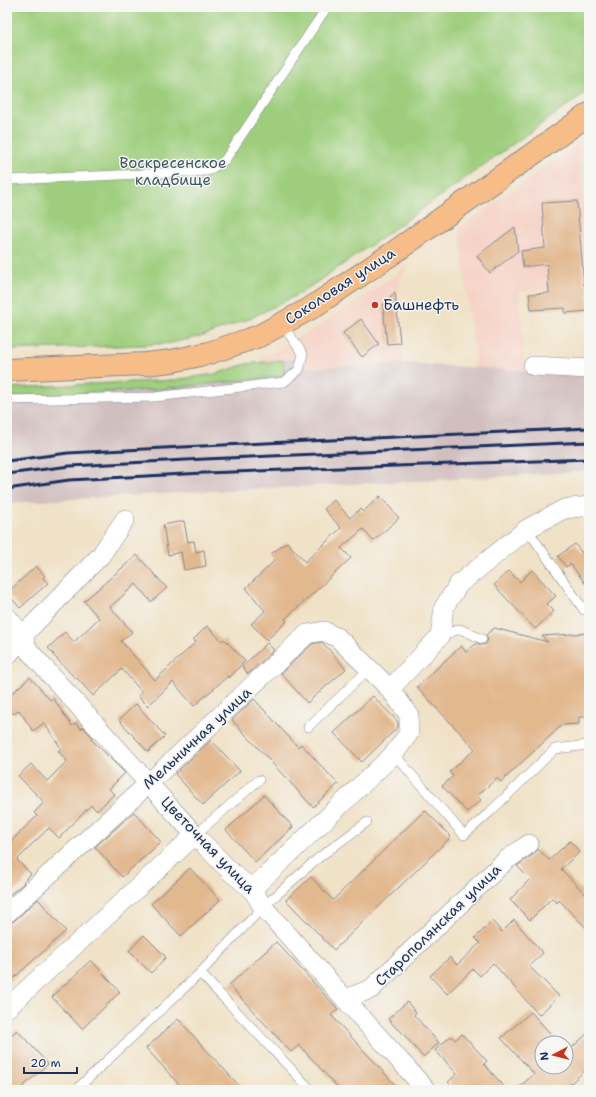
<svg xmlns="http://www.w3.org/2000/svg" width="596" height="1097" viewBox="0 0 596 1097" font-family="'Shantell Sans',sans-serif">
<rect width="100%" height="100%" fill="#f6f6f2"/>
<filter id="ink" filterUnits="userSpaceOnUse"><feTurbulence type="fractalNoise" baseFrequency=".025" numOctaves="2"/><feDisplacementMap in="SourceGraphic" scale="8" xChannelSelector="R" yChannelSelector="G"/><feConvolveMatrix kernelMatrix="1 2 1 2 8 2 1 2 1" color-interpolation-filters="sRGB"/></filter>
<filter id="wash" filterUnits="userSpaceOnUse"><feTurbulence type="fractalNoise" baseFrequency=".012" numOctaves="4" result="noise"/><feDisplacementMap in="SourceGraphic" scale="16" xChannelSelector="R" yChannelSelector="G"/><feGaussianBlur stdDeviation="0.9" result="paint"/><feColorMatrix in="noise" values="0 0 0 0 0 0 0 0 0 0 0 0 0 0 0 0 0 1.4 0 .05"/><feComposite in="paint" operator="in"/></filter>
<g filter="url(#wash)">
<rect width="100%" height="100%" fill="#f0e2c7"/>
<g fill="#f6d1c5">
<polygon points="577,145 589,256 589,283 564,285 564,287 520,292 525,371 476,368 459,228"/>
<polygon points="410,262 398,286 403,363 308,368 297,358 260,362 259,358 272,353 320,325 390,279"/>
</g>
<polygon fill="#d1bfbf" points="297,358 308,368 403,363 589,375 589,471 474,478 193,492 7,503 7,397 152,390 285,376 284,360"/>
<g fill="#9ece7d" stroke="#5c7e6e">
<polygon points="7,7 589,7 589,90 381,238 301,293 249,319 203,336 171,343 143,345 7,350"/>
<polygon points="283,360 285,376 152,390 7,397 7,388 174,380 215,374 246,364"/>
</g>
<g id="blocks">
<g fill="#e2b88f">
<polygon points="577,201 584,285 587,285 589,311 565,313 565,308 531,310 529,294 549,293 547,264 523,267 521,251 545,248 542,203"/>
<polygon points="515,227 518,251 490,273 477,256"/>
<polygon points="395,292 400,343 387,344 383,305"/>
<polygon points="361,319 379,344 362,357 343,333"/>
<polygon points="380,496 399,518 373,541 363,529 341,548 351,558 319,588 285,619 287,621 267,640 251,624 265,611 246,588 274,561 273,559 274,558 271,554 287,542 305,562 341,528 324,509 334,500 350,518 360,509 363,512"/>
<polygon points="184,521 188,542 194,541 196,552 204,550 206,566 184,570 181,552 168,555 163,525"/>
<polygon points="575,544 582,553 589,548 589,589 571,564 566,567 558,556"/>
<polygon points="137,555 167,588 151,602 136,584 110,607 132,632 121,641 155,680 196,642 193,640 207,626 222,641 224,639 245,661 229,678 228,676 194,706 173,682 148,706 138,696 142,692 122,669 93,696 77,678 76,679 53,655 54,654 48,648 65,632 74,642 99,618 84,601"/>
<polygon points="36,566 45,576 43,578 48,583 20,608 7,593"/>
<polygon points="532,570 556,596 547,604 554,611 535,629 494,585 509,571 520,582"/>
<polygon points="494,628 548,642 542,636 589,633 589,717 579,717 579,724 562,725 501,782 497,778 477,796 481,800 467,812 442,786 453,776 449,772 475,749 417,687 461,646 466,652 477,643 482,645 486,644 488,639 486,635"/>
<polygon points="322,642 346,669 307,703 281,673 312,644"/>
<polygon points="267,643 274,650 248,674 242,667"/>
<polygon points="30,677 50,700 53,698 72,726 76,723 81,729 83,727 93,738 91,739 125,773 109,789 114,794 97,811 91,805 59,838 49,828 28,848 28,849 17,860 31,874 23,882 24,883 7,897 7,845 37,816 34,813 44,802 18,776 31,764 47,781 67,761 58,751 61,748 44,723 33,731 19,710 14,714 7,707 7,698"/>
<polygon points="373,696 398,722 398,727 362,762 334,733"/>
<polygon points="254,699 298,747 301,744 338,784 313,807 232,720"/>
<polygon points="136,704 165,736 148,752 119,720"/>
<polygon points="211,740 240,771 203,805 175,774"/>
<polygon points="264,795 293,827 255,862 226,830"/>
<polygon points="425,810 451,837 334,950 286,900 311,877 333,900"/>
<polygon points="134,812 161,842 122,877 95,847"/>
<polygon points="570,841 580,852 561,869 589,898 589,931 559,900 557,903 552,898 530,920 510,900 530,879 517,866 535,853 538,849 549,860"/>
<polygon points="190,868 220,900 181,936 151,904"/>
<polygon points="38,899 66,931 7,984 7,925 14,921"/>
<polygon points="514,920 543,953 529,966 559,996 539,1015 493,963 480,976 473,969 447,994 430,976 450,957 457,965 480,943 475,938 492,921 502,932"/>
<polygon points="144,935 166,957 151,973 129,951"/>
<polygon points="276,942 338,1009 331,1015 400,1090 340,1090 299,1045 291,1052 229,985"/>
<polygon points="91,960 120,992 82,1029 52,997"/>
<polygon points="407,1002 416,1012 414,1015 439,1043 423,1057 399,1029 398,1030 388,1019"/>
<polygon points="531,1012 559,1043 542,1043 542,1067 566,1067 566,1051 567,1052 589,1032 589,1067 563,1090 516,1090 534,1074 501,1038"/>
<polygon points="178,1019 243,1090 184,1090 146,1048"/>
<polygon points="17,1030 48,1064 19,1090 7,1090 7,1039"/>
<polygon points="462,1034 487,1061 484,1064 507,1090 455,1090 448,1082 457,1074 435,1050 451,1036 455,1040"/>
</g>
</g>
</g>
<g filter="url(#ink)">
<use href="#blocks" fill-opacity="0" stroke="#868892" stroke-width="1"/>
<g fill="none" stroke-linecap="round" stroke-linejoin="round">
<g stroke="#868892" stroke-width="10">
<g id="service">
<polyline points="7,180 208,171 225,160 327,7"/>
<polyline points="7,400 155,397 284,382 299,370 303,354 282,324"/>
<polyline points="527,529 584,610"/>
<polyline points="440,636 460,629 482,639"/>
<polyline points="308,727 370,668"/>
<polyline points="394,754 464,835 490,812 555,749 589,745"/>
<polyline points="195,835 259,780"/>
<polyline points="76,1090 200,973"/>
<polyline points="311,1090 200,973 263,907 317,859 367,822"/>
</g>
</g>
<g stroke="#868892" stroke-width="20">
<g id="minor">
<polyline points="533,366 589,369"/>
<polyline points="7,617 18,630 29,651 195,835 233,874 252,889 263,907 426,1090"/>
<polyline points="7,656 31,627 101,555 125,519"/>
<polyline points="390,689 440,636 444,607 459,584 527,529 564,509 589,506"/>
<polyline points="7,913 149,783 307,634 324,631 338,638 390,689 409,715 409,733 394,754 252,889"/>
<polyline points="345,999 371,989 505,861 529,844"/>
<polyline points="7,1008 195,835"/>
</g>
</g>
<g stroke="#868892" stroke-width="24">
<polyline id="primary" points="7,370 145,364 172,361 209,353 259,336 311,308 393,253 589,114"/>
</g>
<use href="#service" stroke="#fff" stroke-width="9"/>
<use href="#minor" stroke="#fff" stroke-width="19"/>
<use href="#primary" stroke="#f7bd88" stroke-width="22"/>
<g stroke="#1b2f5e" stroke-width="3">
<polyline points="7,461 68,453 202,446 589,428"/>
<polyline points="7,474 70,466 205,459 589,442"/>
<polyline points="7,489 69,480 204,473 589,459"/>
</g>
</g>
</g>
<circle fill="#c8321e" stroke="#f6f6f2" stroke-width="1.5" cx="375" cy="305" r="4"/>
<g text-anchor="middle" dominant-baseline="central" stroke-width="3" stroke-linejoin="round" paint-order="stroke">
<g font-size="15" fill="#3c5766" stroke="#f6f6f2">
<text x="173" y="163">Воскресенское<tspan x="173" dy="17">кладбище</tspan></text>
</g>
<g font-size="15" fill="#1b2f5e" stroke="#f6f6f2">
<text transform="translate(340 286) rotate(-33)">Соколовая улица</text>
<text transform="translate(197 738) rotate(-43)">Мельничная улица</text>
<text transform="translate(208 845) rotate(46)">Цветочная улица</text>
<text transform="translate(438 925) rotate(-44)">Старополянская улица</text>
</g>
<g font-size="15" fill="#1b2f5e" stroke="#f6f6f2" text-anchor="start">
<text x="383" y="305">Башнефть</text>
</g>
</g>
<rect width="596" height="1097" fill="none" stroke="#f6f6f2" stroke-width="24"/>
<g transform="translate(554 1055) rotate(263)"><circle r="19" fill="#f6f6f2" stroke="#9ea6b7"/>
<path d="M0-3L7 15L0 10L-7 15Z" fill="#c8321e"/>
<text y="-6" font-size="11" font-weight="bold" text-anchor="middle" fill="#1b2f5e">N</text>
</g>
<path d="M24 1067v6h53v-6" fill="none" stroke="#1b2f5e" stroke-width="2"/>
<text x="30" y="1067" font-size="12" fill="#1b2f5e" stroke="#f6f6f2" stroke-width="3" paint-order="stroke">20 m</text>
</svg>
